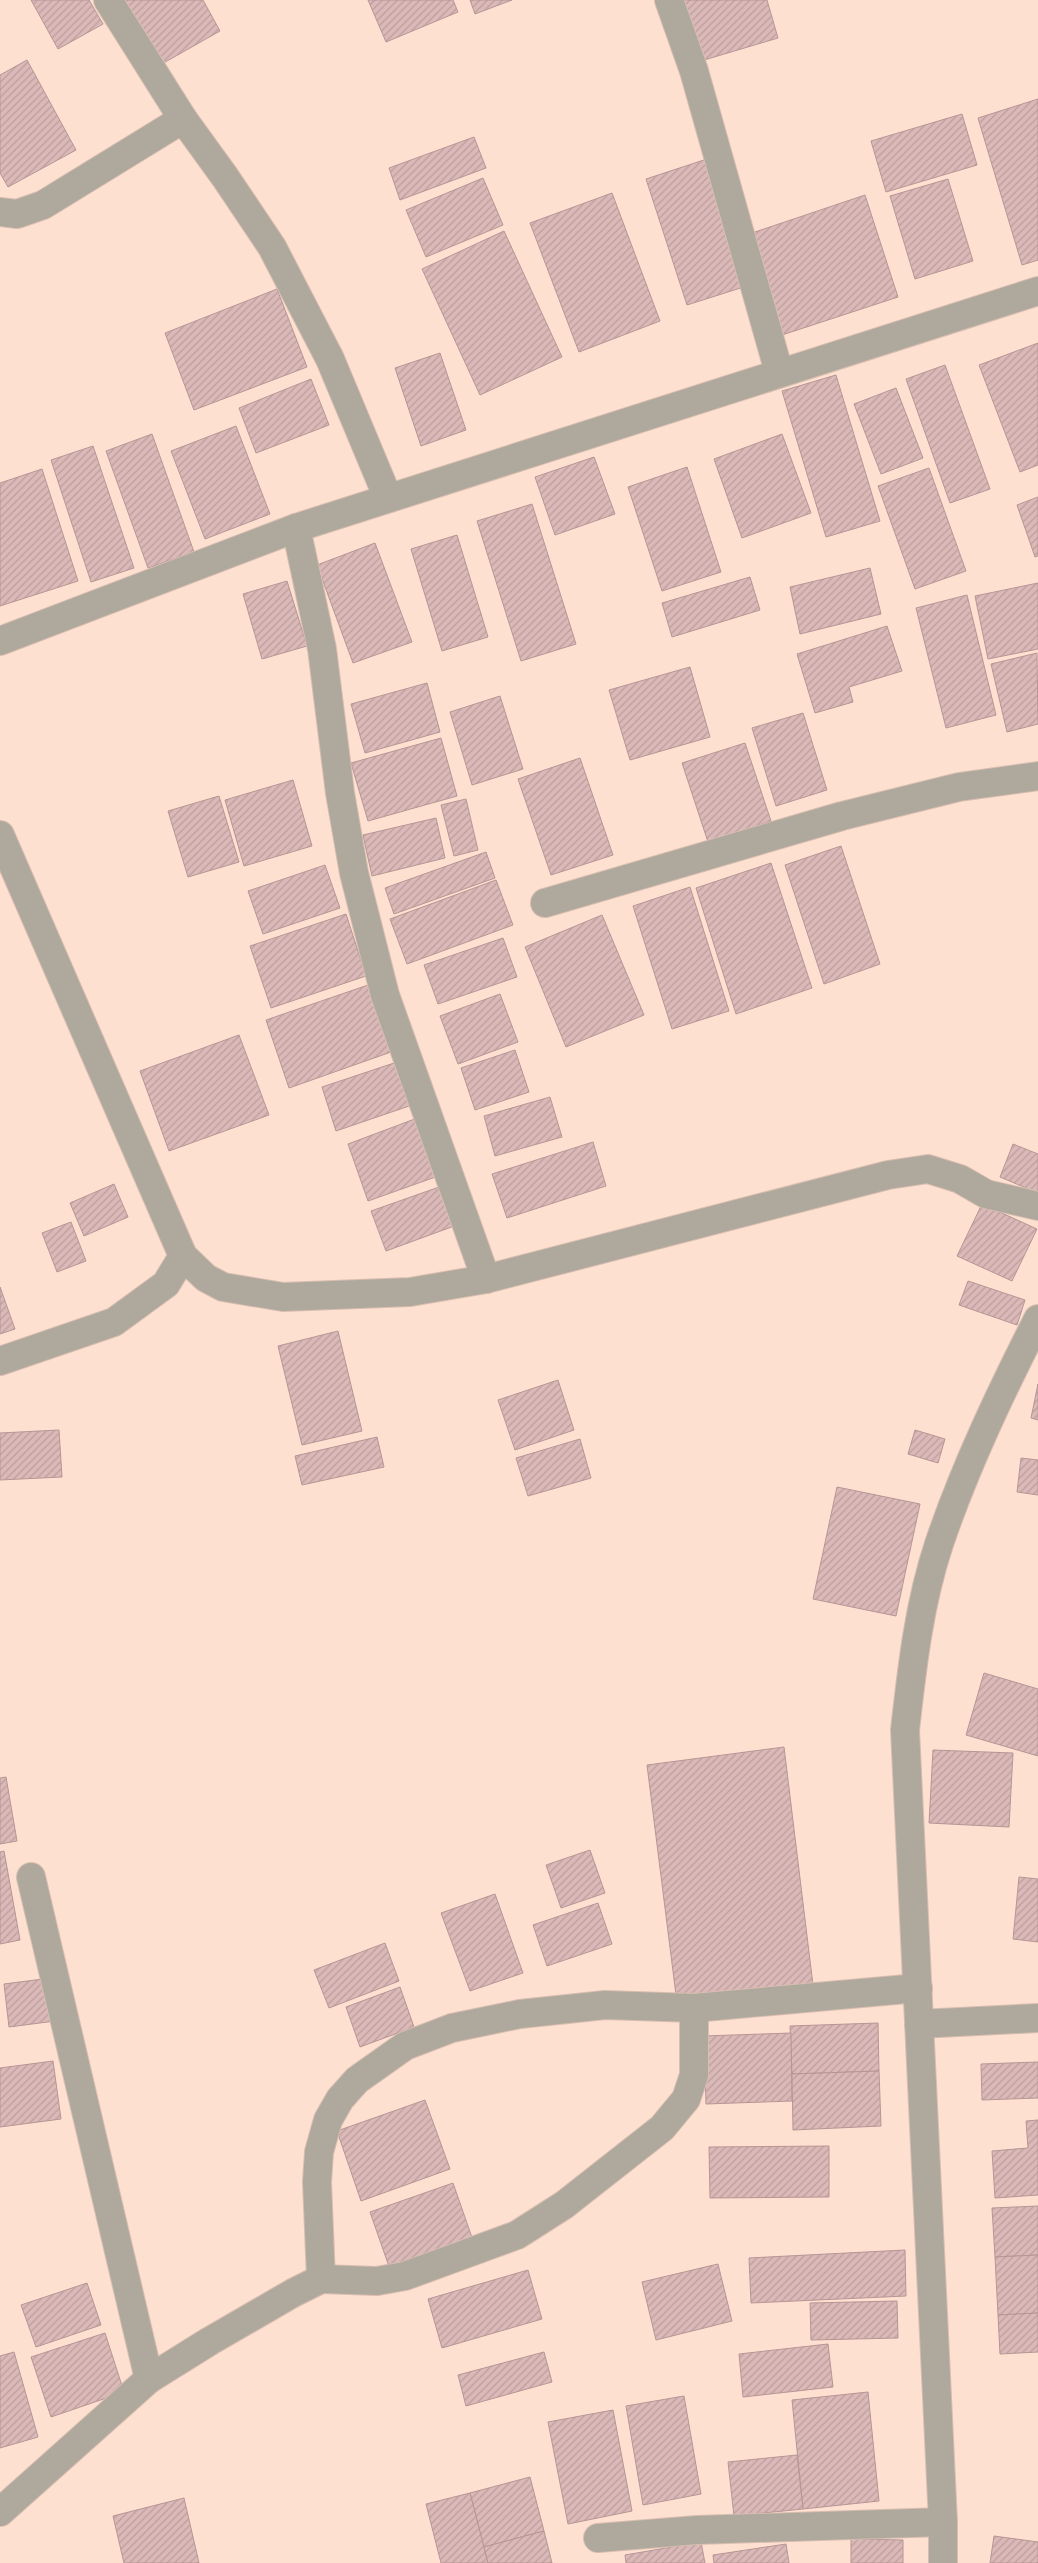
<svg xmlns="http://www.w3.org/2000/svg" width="1038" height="2563" viewBox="0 0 1038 2563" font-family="Jost,sans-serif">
<defs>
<pattern id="building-hatch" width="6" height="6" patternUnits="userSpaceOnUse" patternTransform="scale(1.25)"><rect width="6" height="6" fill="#dbb9b8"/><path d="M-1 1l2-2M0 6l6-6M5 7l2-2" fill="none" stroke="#bb9e9d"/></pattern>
</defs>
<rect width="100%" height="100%" fill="#fee0d0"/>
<g fill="url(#building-hatch)" stroke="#b69695">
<polygon points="31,0 89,0 103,24 58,49"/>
<polygon points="124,0 203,0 220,31 160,65"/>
<polygon points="368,0 453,0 458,12 386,42"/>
<polygon points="470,0 512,0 475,14"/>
<polygon points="676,0 767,0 778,38 694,63"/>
<polygon points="27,60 76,150 8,187 0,173 0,75"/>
<polygon points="1038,99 1038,260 1022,265 978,118"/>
<polygon points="962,114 977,165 886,192 871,141"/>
<polygon points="474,137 486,168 400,200 389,168"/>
<polygon points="710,158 750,285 687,305 646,179"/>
<polygon points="483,178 503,225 426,257 406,210"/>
<polygon points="948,179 973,261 915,279 890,196"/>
<polygon points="612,193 660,321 579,352 530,223"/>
<polygon points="865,195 898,297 782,335 749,234"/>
<polygon points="504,231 562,357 480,395 422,269"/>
<polygon points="277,289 307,367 194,410 165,333"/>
<polygon points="1038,343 1038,465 1020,472 979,365"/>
<polygon points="440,353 466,430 421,446 395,368"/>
<polygon points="945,365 990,489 950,503 906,379"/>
<polygon points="836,375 880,521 826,537 782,391"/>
<polygon points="311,379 329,425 256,453 239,408"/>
<polygon points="896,388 923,458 881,474 854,404"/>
<polygon points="236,426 270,514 205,539 171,451"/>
<polygon points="152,434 194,552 148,568 106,451"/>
<polygon points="782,434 811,513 742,538 714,459"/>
<polygon points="93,446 134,568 91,582 51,460"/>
<polygon points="594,457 615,514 555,535 535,477"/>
<polygon points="687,467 721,572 662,591 628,487"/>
<polygon points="929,468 966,571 915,589 878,486"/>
<polygon points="42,469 78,581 0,606 0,483"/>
<polygon points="1038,497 1038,556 1035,557 1017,505"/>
<polygon points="532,504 576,644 521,661 477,521"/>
<polygon points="457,535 488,637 442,651 411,549"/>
<polygon points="375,543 412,642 353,663 317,565"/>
<polygon points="870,568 881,614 800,634 790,587"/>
<polygon points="750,577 760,610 672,637 662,603"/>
<polygon points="287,581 307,646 262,659 243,594"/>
<polygon points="1038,583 1038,649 988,659 975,596"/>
<polygon points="967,595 996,715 946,728 916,608"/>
<polygon points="887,626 902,671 849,687 853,702 815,713 797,654"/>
<polygon points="1037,653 1038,724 1007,732 991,664"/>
<polygon points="690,667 710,737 630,760 609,690"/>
<polygon points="427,683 440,732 365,753 351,704"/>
<polygon points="500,696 523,769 472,785 450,712"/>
<polygon points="803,713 827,790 776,806 752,728"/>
<polygon points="441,738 457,796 368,821 351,763"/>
<polygon points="745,743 771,821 708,842 682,763"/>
<polygon points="580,758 613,855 551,875 518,779"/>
<polygon points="293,780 312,846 244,866 225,800"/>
<polygon points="219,796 239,862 188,877 168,811"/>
<polygon points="466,799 478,850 454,856 441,805"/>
<polygon points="436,818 445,858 372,876 363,835"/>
<polygon points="841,846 880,964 824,984 785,865"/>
<polygon points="486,852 495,878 394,914 385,888"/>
<polygon points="771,863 812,988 736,1014 696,888"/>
<polygon points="325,865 340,908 263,934 248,891"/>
<polygon points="496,880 513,925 407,964 390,919"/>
<polygon points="690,887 729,1011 672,1029 633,906"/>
<polygon points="346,914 366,976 271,1008 250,946"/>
<polygon points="602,915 644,1015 566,1047 525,947"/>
<polygon points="503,938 517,977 438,1004 424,965"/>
<polygon points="368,985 391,1052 289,1088 266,1020"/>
<polygon points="500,994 518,1042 458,1064 440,1016"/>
<polygon points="239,1035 269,1115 169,1151 140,1071"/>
<polygon points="515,1050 529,1092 475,1110 461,1068"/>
<polygon points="400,1061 415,1104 336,1131 322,1087"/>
<polygon points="550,1097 562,1137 495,1156 484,1116"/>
<polygon points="420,1117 441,1175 368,1201 348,1144"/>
<polygon points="593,1142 606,1186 507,1218 492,1174"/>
<polygon points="1013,1144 1038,1154 1038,1193 1000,1177"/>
<polygon points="114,1184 128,1217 84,1236 70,1203"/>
<polygon points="442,1186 457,1225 386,1251 371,1211"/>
<polygon points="982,1204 1037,1229 1012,1281 957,1256"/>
<polygon points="71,1222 86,1261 57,1272 42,1233"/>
<polygon points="968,1281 1025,1300 1017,1325 959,1305"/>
<polygon points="0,1287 15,1329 0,1334"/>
<polygon points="338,1331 362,1431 302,1445 278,1346"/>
<polygon points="558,1380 574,1430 515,1450 498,1400"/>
<polygon points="1038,1384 1038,1420 1031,1418"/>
<polygon points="59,1430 62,1477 0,1480 0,1433"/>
<polygon points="915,1430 945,1439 938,1463 908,1454"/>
<polygon points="377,1437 384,1467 302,1485 295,1456"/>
<polygon points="580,1439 591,1478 528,1496 516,1458"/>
<polygon points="1021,1458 1038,1460 1038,1495 1017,1492"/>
<polygon points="837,1487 920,1504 896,1616 813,1599"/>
<polygon points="984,1673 1038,1689 1038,1756 966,1735"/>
<polygon points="784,1747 813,1985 677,2003 647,1765"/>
<polygon points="933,1750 1013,1753 1009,1827 929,1823"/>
<polygon points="6,1777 17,1841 0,1844 0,1778"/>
<polygon points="590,1850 605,1893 561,1908 546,1865"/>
<polygon points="4,1851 20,1940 0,1944 0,1852"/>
<polygon points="1019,1877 1038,1879 1038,1942 1013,1939"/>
<polygon points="495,1894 523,1973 470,1991 441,1913"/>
<polygon points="598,1903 612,1944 547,1966 533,1925"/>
<polygon points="385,1943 399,1981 329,2008 314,1970"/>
<polygon points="51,1978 55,2021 9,2027 4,1984"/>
<polygon points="400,1987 414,2027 360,2047 346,2007"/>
<polygon points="878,2023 879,2071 792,2074 790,2026"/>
<polygon points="791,2033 792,2101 706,2104 704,2036"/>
<polygon points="53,2061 61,2119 0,2127 0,2068"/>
<polygon points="1038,2062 1038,2098 982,2100 981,2064"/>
<polygon points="879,2071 881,2126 793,2130 792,2074"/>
<polygon points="425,2100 450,2169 361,2201 337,2131"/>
<polygon points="1038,2120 1038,2195 995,2198 992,2151 1028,2148 1026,2121"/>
<polygon points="829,2146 829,2197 710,2198 709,2147"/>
<polygon points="453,2183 476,2249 393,2278 370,2212"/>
<polygon points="1038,2206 1038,2255 995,2257 992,2208"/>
<polygon points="905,2250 906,2296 751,2303 749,2258"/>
<polygon points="1038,2255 1038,2313 998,2315 995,2257"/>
<polygon points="718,2264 732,2321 656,2340 642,2282"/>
<polygon points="528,2270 542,2319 442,2348 428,2299"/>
<polygon points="87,2283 101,2325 36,2347 21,2305"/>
<polygon points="897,2301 898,2338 811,2340 810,2303"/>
<polygon points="1038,2313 1038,2352 1000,2354 998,2315"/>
<polygon points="105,2333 124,2392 51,2417 31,2357"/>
<polygon points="828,2344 833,2387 743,2397 739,2354"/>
<polygon points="14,2352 38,2437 0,2448 0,2356"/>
<polygon points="544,2352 552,2382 466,2406 458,2375"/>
<polygon points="868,2392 879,2501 803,2509 792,2400"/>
<polygon points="684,2396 701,2494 643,2505 626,2406"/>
<polygon points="613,2410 632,2511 568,2524 548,2422"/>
<polygon points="797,2455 803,2509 734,2516 728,2462"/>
<polygon points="530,2477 544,2531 484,2547 470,2493"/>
<polygon points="470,2493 488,2563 441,2563 426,2504"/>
<polygon points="184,2498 199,2563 124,2563 113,2516"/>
<polygon points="544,2531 552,2563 488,2563 484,2547"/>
<polygon points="994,2536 1038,2542 1038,2563 990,2563"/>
<polygon points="851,2539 903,2540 903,2563 851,2563"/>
<polygon points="701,2542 705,2563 626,2563 625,2555"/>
<polygon points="786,2544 789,2563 714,2563 713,2555"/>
</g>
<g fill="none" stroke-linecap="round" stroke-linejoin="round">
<g stroke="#d8beb0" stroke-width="30">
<g id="minor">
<polyline points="108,0 183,119 225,177 272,247 330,359 388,498"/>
<polyline points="669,0 694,71 779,372"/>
<polyline points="0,212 17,214 43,205 183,119"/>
<polyline points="296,528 322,649 340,793 354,873 385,995 486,1279"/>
<polyline points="0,641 296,528 1038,291"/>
<polyline points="0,835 183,1256 206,1278 223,1287 283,1297 410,1292 486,1279 888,1175 928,1169 960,1179 986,1194 1038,1206"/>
<polyline points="545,903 842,816 959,787 1038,776"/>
<polyline points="0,1361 114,1322 166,1284 183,1256"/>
<polyline points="31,1877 149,2379"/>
<polyline points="919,2024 1038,2018"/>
<polyline points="321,2279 377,2281 405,2276 517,2235 564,2205 662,2128 686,2099 694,2075 694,2008"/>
<polyline points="0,2512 149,2379 210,2341 293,2293 321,2279 317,2182 319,2152 328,2120 340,2099 357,2080 405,2046 452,2028 520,2014 605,2005 694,2008 918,1988"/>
<polyline points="598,2538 697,2530 943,2522"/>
</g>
</g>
<g stroke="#d8beb0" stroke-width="30">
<path id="tertiary" d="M943 2563V2522L905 1730C912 1668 919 1604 939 1544 965 1467 1001 1392 1038 1319"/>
</g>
<use href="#minor" stroke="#afa89d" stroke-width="28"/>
<use href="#tertiary" stroke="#afa89d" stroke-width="28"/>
</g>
</svg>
